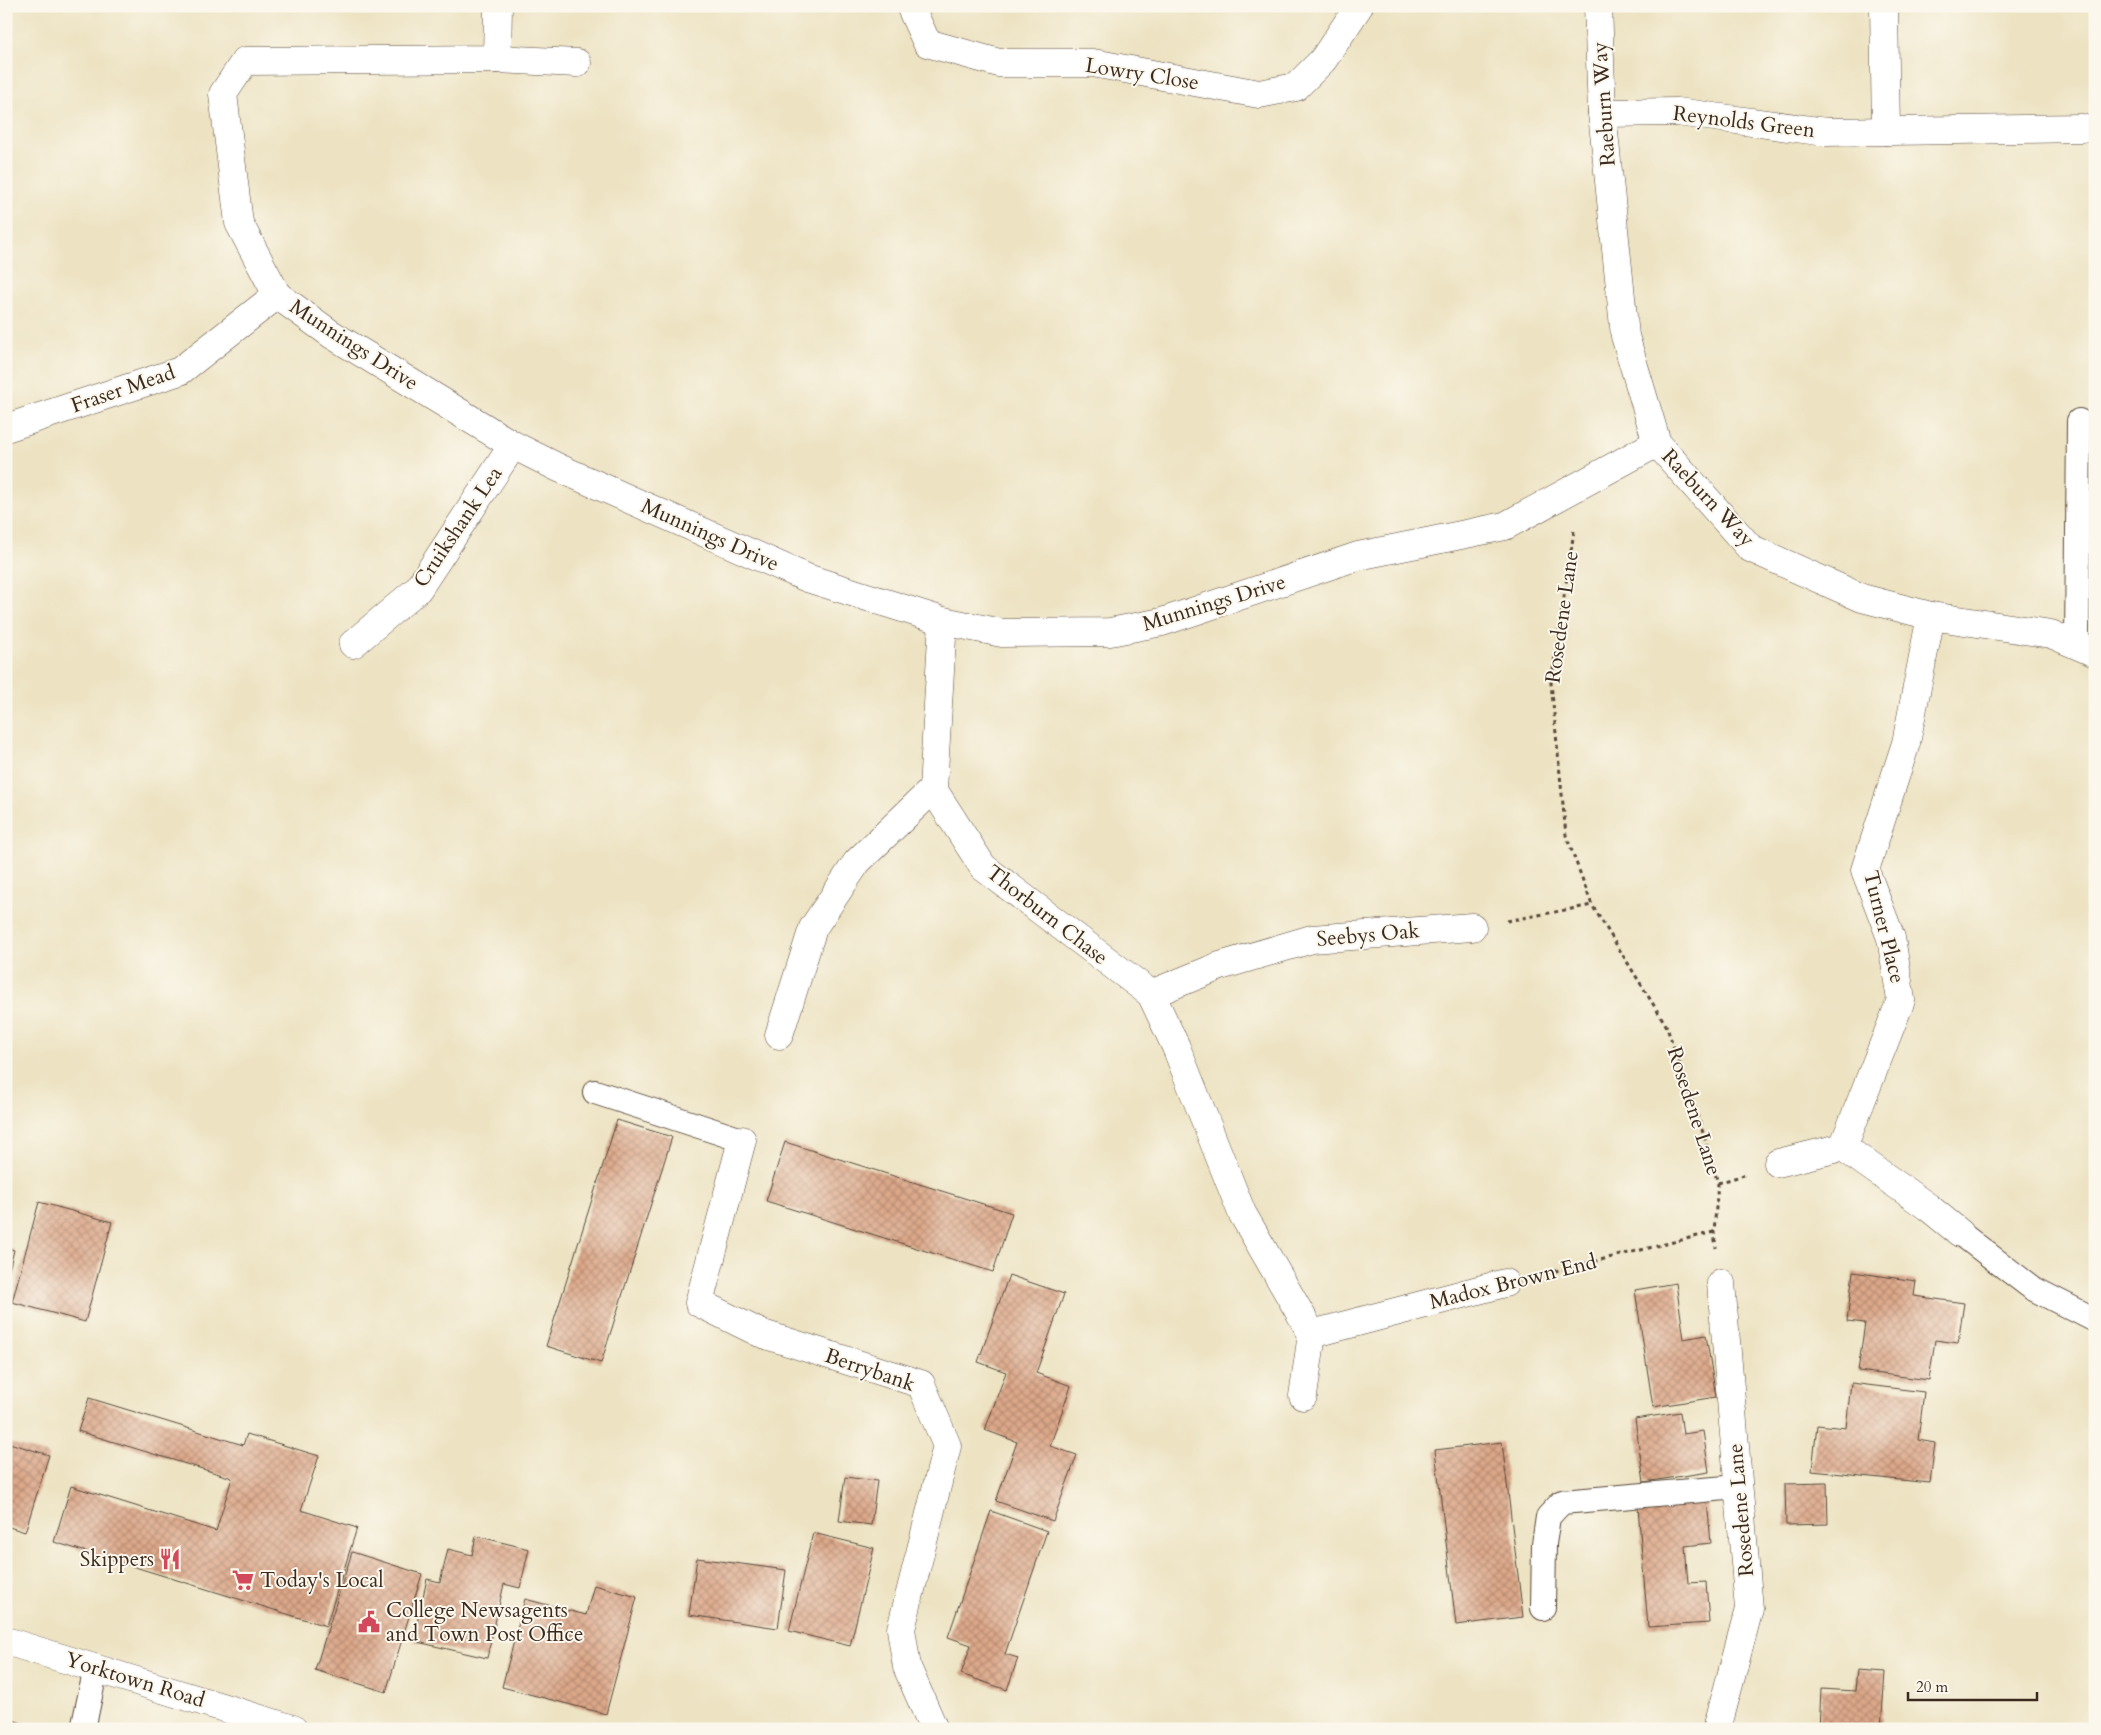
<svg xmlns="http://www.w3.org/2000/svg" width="2101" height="1735" viewBox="0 0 2101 1735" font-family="Cardo,serif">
<defs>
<pattern id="building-cross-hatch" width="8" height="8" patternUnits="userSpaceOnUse" patternTransform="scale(1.25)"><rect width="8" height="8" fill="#dda88a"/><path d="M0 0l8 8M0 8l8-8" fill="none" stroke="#b48970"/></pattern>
</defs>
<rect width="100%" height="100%" fill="#fbf7ec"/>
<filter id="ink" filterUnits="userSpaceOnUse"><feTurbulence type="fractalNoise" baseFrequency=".02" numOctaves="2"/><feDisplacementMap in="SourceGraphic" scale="10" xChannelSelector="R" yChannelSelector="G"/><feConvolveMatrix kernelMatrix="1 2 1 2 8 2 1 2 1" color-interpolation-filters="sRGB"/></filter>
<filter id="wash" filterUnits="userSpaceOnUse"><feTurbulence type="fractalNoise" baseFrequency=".0096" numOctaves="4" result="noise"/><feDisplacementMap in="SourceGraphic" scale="20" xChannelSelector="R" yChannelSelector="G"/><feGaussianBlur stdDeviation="1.12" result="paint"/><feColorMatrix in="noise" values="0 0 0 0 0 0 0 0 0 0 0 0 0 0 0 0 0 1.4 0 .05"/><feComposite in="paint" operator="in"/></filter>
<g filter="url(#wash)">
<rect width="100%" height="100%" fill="#ede3c3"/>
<g id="blocks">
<g fill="url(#building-cross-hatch)">
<polygon points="617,1120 672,1137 601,1363 546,1346"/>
<polygon points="785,1142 1012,1213 993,1272 766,1201"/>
<polygon points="39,1202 112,1222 85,1322 12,1302"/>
<polygon points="6,1247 14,1250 7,1278 6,1278"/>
<polygon points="1853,1272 1916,1281 1914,1296 1964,1303 1958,1343 1935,1340 1929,1380 1858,1371 1865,1323 1847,1321"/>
<polygon points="1009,1275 1064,1294 1036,1373 1071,1386 1050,1446 1077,1455 1053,1521 996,1501 1017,1442 985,1430 1006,1372 978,1362"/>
<polygon points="1676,1283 1684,1339 1706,1335 1716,1397 1653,1407 1635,1290"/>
<polygon points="1851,1383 1924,1392 1918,1440 1935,1443 1930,1483 1812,1471 1817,1425 1846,1428"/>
<polygon points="89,1398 243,1445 247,1434 319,1456 301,1510 357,1528 326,1626 54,1542 71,1486 216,1531 232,1478 78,1431"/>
<polygon points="1680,1412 1683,1434 1703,1431 1709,1472 1644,1482 1635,1419"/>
<polygon points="6,1442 49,1455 25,1532 6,1526"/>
<polygon points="1502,1442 1523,1617 1456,1625 1435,1450"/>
<polygon points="845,1477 877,1481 871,1525 839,1521"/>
<polygon points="1827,1483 1828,1524 1786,1525 1785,1484"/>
<polygon points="1707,1501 1711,1543 1685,1546 1688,1583 1706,1582 1709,1623 1648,1627 1638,1507"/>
<polygon points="991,1511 1047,1531 1005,1654 1018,1658 1007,1690 961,1674 971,1645 948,1637"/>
<polygon points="813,1533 874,1548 850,1646 789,1631"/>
<polygon points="476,1536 529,1549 520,1588 504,1584 487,1658 413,1641 427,1579 440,1582 448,1549 472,1555"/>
<polygon points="352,1552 422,1574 386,1692 315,1670"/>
<polygon points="697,1558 786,1570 778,1628 689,1615"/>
<polygon points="594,1585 637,1597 606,1714 502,1687 525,1599 586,1615"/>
<polygon points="1857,1670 1885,1672 1881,1729 1819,1729 1821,1689 1855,1691"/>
<polygon points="6,1718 38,1728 38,1729 6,1729"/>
</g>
</g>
</g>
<g filter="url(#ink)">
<use href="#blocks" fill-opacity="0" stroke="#564637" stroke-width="1"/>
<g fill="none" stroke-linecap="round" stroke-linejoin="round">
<g stroke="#564637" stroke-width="26">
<g id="service">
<polyline points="2077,645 2079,421"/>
<polyline points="595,1092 742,1140"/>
<polyline points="1960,1233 2032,1288 2095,1320"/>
<polyline points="1543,1608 1544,1544 1548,1517 1562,1502 1738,1487"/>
<polyline points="83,1729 96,1668"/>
</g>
</g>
<g stroke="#564637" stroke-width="29">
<g id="minor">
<polyline points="498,6 497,59 245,61 223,94 239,223 277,295 331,334 513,445 559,468 807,578 943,621 1002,633 1110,632 1162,622 1358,556 1505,526 1657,443"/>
<polyline points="910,6 927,43 999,63 1093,63 1259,94 1296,87 1323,60 1359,6"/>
<polyline points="1598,6 1602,113 1625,336 1657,443 1750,548 1862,598 1931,616 2051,634 2095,653"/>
<polyline points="1884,6 1886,131"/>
<polyline points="497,59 577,63"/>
<polyline points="1602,113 1677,112 1826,132 2082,128"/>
<polyline points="6,428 180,371 277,295"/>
<polyline points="943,621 933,789 983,867 1151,994 1176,1047 1242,1213 1312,1334 1303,1396"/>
<polyline points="353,644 418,589 513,445"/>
<polyline points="1151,994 1220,966 1312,939 1472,927"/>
<polyline points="779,1035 813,928 857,862 933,789"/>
<polyline points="742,1140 699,1303 760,1333 921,1384 947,1446 901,1629 907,1667 934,1729"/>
<polyline points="1843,1147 1928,1207 1960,1233"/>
<polyline points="1778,1163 1843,1147 1901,1000 1891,938 1865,870 1906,743 1931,616"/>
<polyline points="1312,1334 1505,1283"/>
<polyline points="1717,1729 1749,1609 1721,1283"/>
</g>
</g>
<g stroke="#564637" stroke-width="29">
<polyline id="tertiary" points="6,1641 293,1729"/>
</g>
<g stroke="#564637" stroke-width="3" stroke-dasharray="4 4" stroke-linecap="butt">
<polyline points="1574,531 1551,683 1566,835 1592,905 1666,1025 1700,1123 1718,1183 1714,1232 1716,1248"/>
<polyline points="1507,921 1592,905"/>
<polyline points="1718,1183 1744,1175"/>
<polyline points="1539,1275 1714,1232"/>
</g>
<use href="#service" stroke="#fff" stroke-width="24"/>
<use href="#minor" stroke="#fff" stroke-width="28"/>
<use href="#tertiary" stroke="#fff" stroke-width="28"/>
</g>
</g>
<defs>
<g id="restaurant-bare" transform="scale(1.725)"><path d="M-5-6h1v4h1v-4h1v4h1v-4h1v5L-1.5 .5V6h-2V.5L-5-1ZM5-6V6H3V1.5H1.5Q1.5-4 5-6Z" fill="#d1495b" stroke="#fbf7ec" stroke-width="2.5" paint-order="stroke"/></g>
<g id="supermarket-bare" transform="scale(1.725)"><path d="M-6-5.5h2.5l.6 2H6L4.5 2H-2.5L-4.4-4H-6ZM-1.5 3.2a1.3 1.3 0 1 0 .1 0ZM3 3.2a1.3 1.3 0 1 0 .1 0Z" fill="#d1495b" stroke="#fbf7ec" stroke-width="2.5" paint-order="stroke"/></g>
<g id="civic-bare" transform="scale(1.725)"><path d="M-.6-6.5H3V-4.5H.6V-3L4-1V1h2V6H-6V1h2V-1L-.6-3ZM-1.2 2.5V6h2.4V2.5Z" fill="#d1495b" stroke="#fbf7ec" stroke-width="2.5" paint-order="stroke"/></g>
</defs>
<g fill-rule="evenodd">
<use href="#restaurant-bare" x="170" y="1559"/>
<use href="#supermarket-bare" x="243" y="1580"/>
<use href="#civic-bare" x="369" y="1622"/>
</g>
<g text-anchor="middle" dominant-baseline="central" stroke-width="4" stroke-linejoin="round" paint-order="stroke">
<g font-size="21" fill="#3b2a1e" stroke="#fbf7ec">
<text transform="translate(1142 74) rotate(9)">Lowry Close</text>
<text transform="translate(1604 104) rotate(-94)">Raeburn Way</text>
<text transform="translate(1744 122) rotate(7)">Reynolds Green</text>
<text transform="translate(354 345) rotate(33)">Munnings Drive</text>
<text transform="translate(123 389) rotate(-19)">Fraser Mead</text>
<text transform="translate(1708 498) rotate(47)">Raeburn Way</text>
<text transform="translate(458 527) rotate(-56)">Cruikshank Lea</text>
<text transform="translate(710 535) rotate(24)">Munnings Drive</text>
<text transform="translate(1214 603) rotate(-17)">Munnings Drive</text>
<text transform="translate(1562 617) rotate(-82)">Rosedene Lane</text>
<text transform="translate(1047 915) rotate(38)">Thorburn Chase</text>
<text transform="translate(1884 927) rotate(76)">Turner Place</text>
<text transform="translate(1368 935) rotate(-5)">Seebys Oak</text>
<text transform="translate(1694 1111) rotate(72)">Rosedene Lane</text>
<text transform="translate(1513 1282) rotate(-14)">Madox Brown End</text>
<text transform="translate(870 1370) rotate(19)">Berrybank</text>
<text transform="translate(1741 1510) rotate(-95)">Rosedene Lane</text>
<text transform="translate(135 1680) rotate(17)">Yorktown Road</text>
</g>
<g font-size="21" fill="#3b2a1e" stroke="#fbf7ec" text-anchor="start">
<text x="154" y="1559" text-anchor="end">Skippers</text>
<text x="260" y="1580">Today's Local</text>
<text x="386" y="1610">College Newsagents<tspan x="386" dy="24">and Town Post Office</tspan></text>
</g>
</g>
<rect width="2101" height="1735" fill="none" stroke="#fbf7ec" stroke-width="25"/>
<path d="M1908 1692v8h129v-8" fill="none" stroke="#3b2a1e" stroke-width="2.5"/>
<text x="1916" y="1692" font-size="15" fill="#3b2a1e" stroke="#fbf7ec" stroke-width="4" paint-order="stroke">20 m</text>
</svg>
